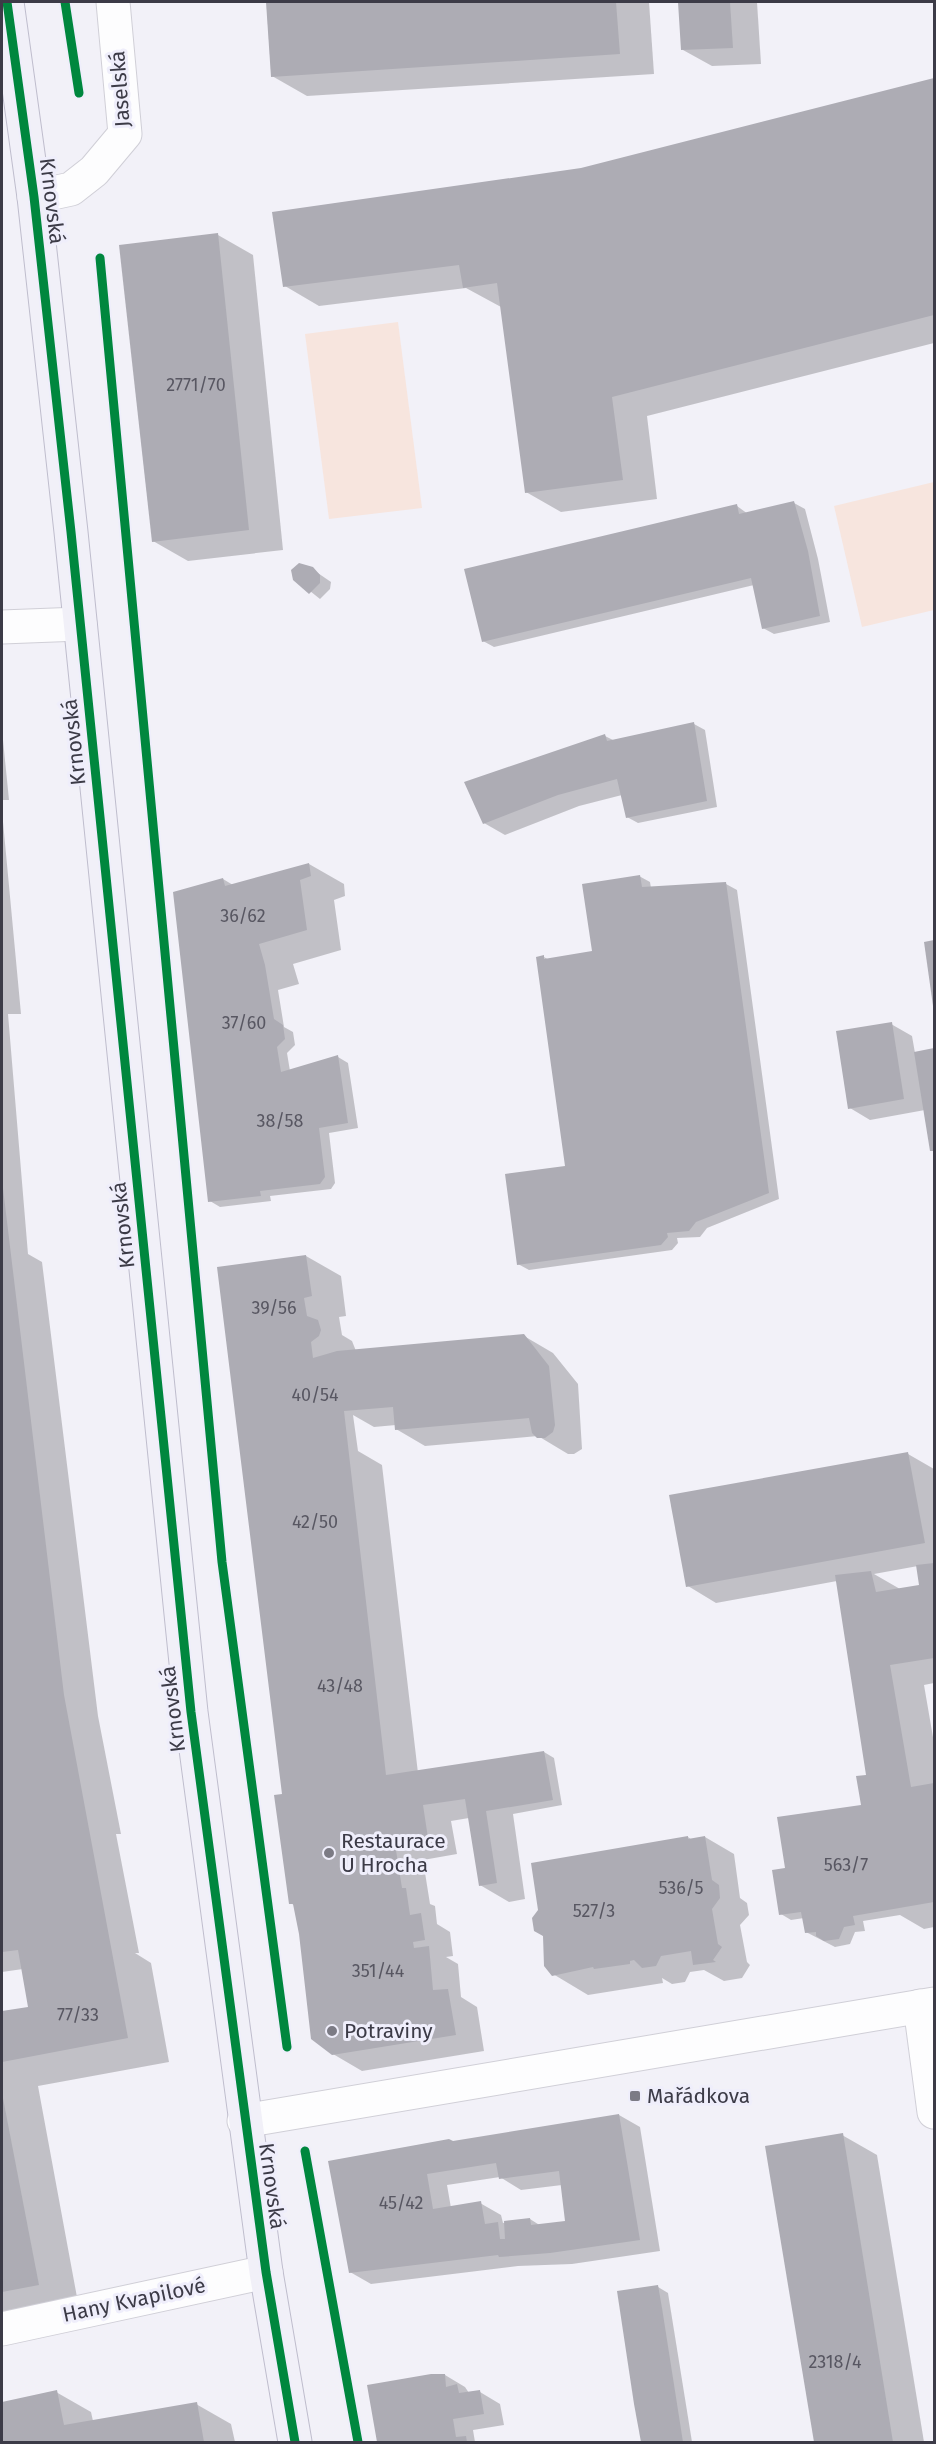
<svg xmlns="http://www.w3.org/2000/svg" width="936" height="2444" viewBox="0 0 936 2444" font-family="'Fira Sans',sans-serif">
<rect width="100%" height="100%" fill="#f2f1f8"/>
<g fill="#f7e5de">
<polygon points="398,322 422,508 329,519 305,334"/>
<polygon points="934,482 934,610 862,627 834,506"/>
</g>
<g fill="#0003" fill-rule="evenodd">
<polygon points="267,2 649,2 654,74 307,96 272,76"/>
<polygon points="679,2 757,2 761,64 712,66 683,50"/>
<polygon points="934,80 934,343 647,416 657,499 561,512 526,492 501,307 466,288 319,306 285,286 581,170"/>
<polygon points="218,235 253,255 283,550 188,561 153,541"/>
<polygon points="794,503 805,509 818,559 830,622 774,634 763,628 754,585 494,647 483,641 737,506 748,514"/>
<polygon points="312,569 331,582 330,589 320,599 295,579"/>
<polygon points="694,724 705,730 717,807 638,823 627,817 622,795 579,806 505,835 484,823 605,736 615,741"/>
<polygon points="2,730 9,800 2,800"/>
<polygon points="2,811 21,1014 8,1014 28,1254 42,1262 98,1716 121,1834 116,1834 139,1953 135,1953 151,1963 169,2062 38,2086 79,2308 2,2323 2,2013 30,2008 23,1969 2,1972"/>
<polygon points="309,864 344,884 345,896 334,900 341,950 293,964 299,984 278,990 284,1027 293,1032 295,1045 287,1053 290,1071 338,1057 348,1063 358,1128 329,1133 335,1183 331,1189 270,1196 271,1201 220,1207 210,1201 175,893 223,879 233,885"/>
<polygon points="639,876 650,882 651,888 726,884 737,890 779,1199 707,1228 700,1237 677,1238 678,1243 672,1250 529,1270 518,1264 567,1167 544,957 549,960 594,952"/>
<polygon points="934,942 934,1005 925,943"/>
<polygon points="891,1024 912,1036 915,1053 934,1050 934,1152 932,1150 925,1110 870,1120 850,1108"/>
<polygon points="306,1256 341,1276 346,1316 339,1317 342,1335 352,1341 356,1351 524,1336 553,1353 578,1384 582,1449 574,1454 568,1454 538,1436 425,1446 396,1429 396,1425 374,1427 353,1415 358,1451 382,1465 418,1773 544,1752 554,1758 562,1805 513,1814 525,1899 509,1902 480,1885 469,1818 451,1821 457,1854 423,1860 430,1904 435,1906 437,1924 450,1932 453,1956 446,1957 458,1964 461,1997 477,2007 484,2051 362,2071 333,2054 295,1906 291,1903 284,1795 242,1461"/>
<path d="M908 1454 934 1469V1683L924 1685 934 1743V1927L924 1929 900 1915 863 1921 865 1931 855 1932 850 1944 835 1947 806 1932 804 1918 791 1920 781 1914 786 1870 863 1806 869 1778 837 1581 716 1603 688 1586ZM918 1566 920 1586 900 1589 874 1574Z"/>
<polygon points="688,1837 692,1840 705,1837 734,1854 740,1898 747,1903 749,1915 740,1925 747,1962 750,1965 742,1978 724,1981 704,1970 690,1972 685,1982 672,1984 662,1978 663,1983 588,1995 553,1974"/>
<path d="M619 2115 640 2127 660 2251 572 2264 518 2266 371 2284 350 2272 330 2162ZM500 2177 521 2190 562 2185 567 2223 541 2226 530 2219 503 2223 501 2215 480 2203 451 2208 447 2185Z"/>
<polygon points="842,2135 877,2155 924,2442 816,2442 767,2147"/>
<polygon points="658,2287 668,2293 692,2442 642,2442 618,2293"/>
<polygon points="445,2375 465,2387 469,2393 480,2392 500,2404 504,2425 473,2430 475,2442 379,2442 369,2386"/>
<polygon points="56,2392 91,2412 93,2421 196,2404 231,2424 235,2442 2,2442 2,2403"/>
</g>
<g fill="#adacb4" fill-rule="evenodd">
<polygon points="266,2 616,2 620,54 271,77"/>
<polygon points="678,2 730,2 733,48 681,50"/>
<polygon points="934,78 934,315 612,397 623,480 525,493 497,283 463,288 459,265 283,287 272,212 581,168"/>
<polygon points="218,233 249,530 152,542 119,245"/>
<polygon points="794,501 808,551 820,616 762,629 751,578 482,642 464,569 737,504 739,514"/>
<polygon points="299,563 313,567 320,575 320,583 309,594 293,580 291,570"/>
<polygon points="694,722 707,801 626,818 617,779 558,795 483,824 464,782 605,734 607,741"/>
<polygon points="309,863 311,876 300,880 307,930 259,944 265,965 274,1019 283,1025 285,1039 277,1047 281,1072 338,1055 348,1123 319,1128 325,1177 320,1184 260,1191 261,1196 208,1202 173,892 223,878 225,886"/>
<polygon points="640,875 642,887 726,882 769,1193 696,1222 689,1231 667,1233 668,1237 661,1245 517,1265 505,1174 565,1166 536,957 544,955 544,959 592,951 582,884"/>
<polygon points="934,940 934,1006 933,1006 924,942"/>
<polygon points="892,1022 904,1099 848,1109 836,1031"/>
<polygon points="934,1048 934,1151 930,1151 914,1052"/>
<polygon points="2,1180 64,1695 128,2038 2,2062 2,2011 28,2007 18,1950 2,1952"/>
<polygon points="306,1255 312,1296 304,1298 307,1316 318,1320 321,1330 319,1336 311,1342 313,1358 337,1351 524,1334 549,1366 555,1425 553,1432 545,1438 537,1438 532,1433 529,1418 395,1430 393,1407 344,1411 386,1775 544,1751 553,1800 486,1811 497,1883 479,1886 465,1799 423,1805 428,1838 395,1844 402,1888 406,1888 410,1915 421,1913 425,1940 413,1942 414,1948 429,1946 433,1990 448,1989 456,2035 332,2055 311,2039 299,1934 293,1904 289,1904 274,1795 282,1794 217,1267"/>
<polygon points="908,1452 925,1543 686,1587 669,1495"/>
<polygon points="934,1563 934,1658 890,1665 911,1787 934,1783 934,1902 853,1916 855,1925 844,1927 839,1939 824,1941 816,1936 816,1932 805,1933 801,1912 779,1915 772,1870 785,1868 777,1817 861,1805 856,1776 866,1775 835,1575 871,1571 876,1592 919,1585 916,1565"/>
<polygon points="688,1836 688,1839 705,1836 712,1880 719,1885 720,1898 712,1909 718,1944 722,1947 713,1960 716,1962 693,1965 691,1951 661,1956 656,1966 642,1968 634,1960 630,1961 630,1964 594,1969 593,1967 552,1976 544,1966 543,1936 534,1931 532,1918 538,1910 531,1863"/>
<polygon points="2,2093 39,2285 2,2292"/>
<path d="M619 2114 640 2240 550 2253 499 2257 498 2255 349 2273 328 2161 449 2139 453 2141ZM496 2163 499 2179 559 2171 565 2221 531 2225 530 2218 504 2221 505 2239H500L498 2222 485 2224 481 2201 433 2209 427 2174Z"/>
<polygon points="843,2133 893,2442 814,2442 765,2146"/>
<polygon points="658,2285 662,2308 683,2442 641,2442 634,2404 617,2291"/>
<polygon points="431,2374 445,2374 446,2387 457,2384 459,2393 480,2390 484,2414 453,2419 456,2437 466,2436 467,2442 377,2442 367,2385"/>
<polygon points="57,2390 64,2425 197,2402 204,2442 2,2442 2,2402"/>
</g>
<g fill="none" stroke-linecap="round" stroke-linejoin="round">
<g stroke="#d0cfd7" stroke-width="35">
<g id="street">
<polyline points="34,197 71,189 94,171 125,134 113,2"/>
<polyline points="2,627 80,624"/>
<polyline points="920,2006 934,2112"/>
<polyline points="244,2121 934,2004"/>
<polyline points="2,2329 266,2272"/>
</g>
</g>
<g stroke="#bfbdcd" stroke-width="35">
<polyline id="primary" points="7,2 34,197 71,532 191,1712 266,2272 295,2442"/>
</g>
<use href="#street" stroke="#fdfdfe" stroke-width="33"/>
<use href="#primary" stroke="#f1f0f8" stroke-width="33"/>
<g stroke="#efeefb" stroke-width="13">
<g id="cycleway">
<polyline points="7,2 34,197 71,532 191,1712 266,2272 295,2442"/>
<polyline points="65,2 79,93"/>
<polyline points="100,258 222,1562 287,2047"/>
<polyline points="305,2151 358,2442"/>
</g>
</g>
<use href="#cycleway" stroke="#00873e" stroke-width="9"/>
</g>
<g fill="#7c7b85" stroke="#efeefb" stroke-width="2">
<circle cx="329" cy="1853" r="6"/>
<circle cx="332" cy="2031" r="6"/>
<rect x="629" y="2090" width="12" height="12" rx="3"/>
</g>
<g text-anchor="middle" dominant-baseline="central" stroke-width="6" stroke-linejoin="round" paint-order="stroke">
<g font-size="18" fill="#585762">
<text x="196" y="385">2771/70</text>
<text x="243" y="916">36/62</text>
<text x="244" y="1023">37/60</text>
<text x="280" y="1121">38/58</text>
<text x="274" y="1308">39/56</text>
<text x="315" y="1395">40/54</text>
<text x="315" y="1522">42/50</text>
<text x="340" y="1686">43/48</text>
<text x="846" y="1865">563/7</text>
<text x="681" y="1888">536/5</text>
<text x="594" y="1911">527/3</text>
<text x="378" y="1971">351/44</text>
<text x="78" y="2015">77/33</text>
<text x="401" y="2203">45/42</text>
<text x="835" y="2362">2318/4</text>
</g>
<g font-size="21" fill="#3c3b47" stroke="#efeefb">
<text transform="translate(120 89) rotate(-94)">Jaselská</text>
<text transform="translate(52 201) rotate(83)">Krnovská</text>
<text transform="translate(74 742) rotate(-96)">Krnovská</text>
<text transform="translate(123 1225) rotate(-96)">Krnovská</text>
<text transform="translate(173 1709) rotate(-97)">Krnovská</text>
<text transform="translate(272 2186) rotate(82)">Krnovská</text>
<text transform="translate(134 2300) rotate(-12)">Hany Kvapilové</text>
</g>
<g font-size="21" fill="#3c3b47" stroke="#efeefb" text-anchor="start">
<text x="341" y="1841">Restaurace<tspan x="341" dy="24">U Hrocha</tspan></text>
<text x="344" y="2031">Potraviny</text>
<text x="647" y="2096">Mařádkova</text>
</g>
</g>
<rect width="936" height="2444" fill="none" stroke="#3c3b47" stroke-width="6"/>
</svg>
